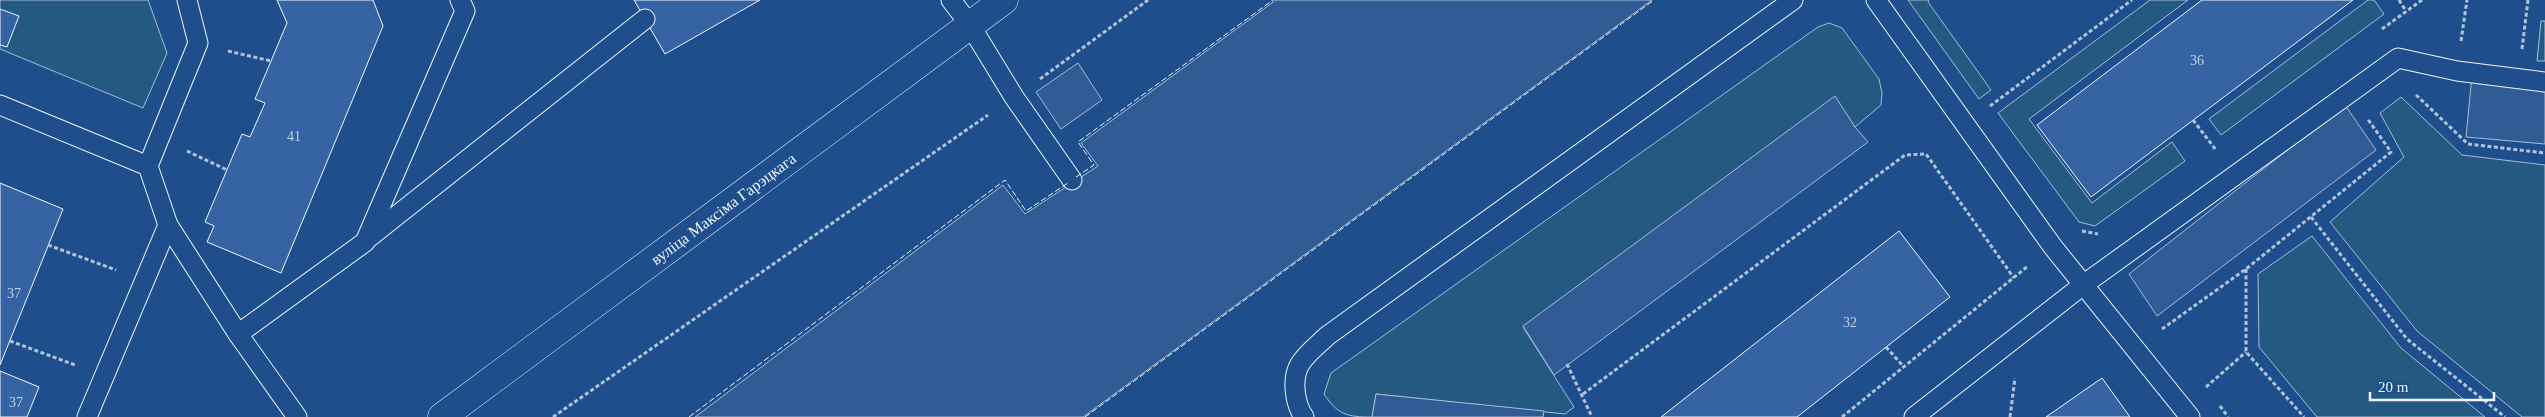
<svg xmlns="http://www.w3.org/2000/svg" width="2545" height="417" viewBox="0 0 2545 417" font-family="Georgia,serif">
<rect width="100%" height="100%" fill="#1f4e8c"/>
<g fill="#245a82" stroke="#a8bbd7">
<polygon points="0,0 148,0 167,53 143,108 0,49"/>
<polygon points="1908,0 1929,0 1928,2 1991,90 1979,99"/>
<polygon points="2150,0 2188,0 2029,119 2092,203 2172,142 2185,161 2095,226 2079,222 1998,113"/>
<polygon points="2368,0 2374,0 2384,14 2221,135 2209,119"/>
<polygon points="2541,21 2545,21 2545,61 2537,61"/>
<path d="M1829 23 1842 28 1879 79 1882 93 1881 105 1855 127 1835 97 1523 327 1574 407 1565 414 1376 394 1372 417C1347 417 1338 415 1324 394L1331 373 1818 27Z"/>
<polygon points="2401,97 2462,155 2545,165 2545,417 2522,417 2417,331 2330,222 2404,157 2380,113"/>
<polygon points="2312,236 2401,348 2485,417 2317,417 2259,347 2258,274"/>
</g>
<g fill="#305b95" stroke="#a8bbd7">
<polygon points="1276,0 1652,0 1083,417 695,417 1003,185 1025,214 1098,166 1081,143"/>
<polygon points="1078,63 1102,100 1061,129 1036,92"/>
<polygon points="2472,75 2545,82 2545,144 2466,137"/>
<polygon points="1835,96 1855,127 1868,142 1554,375 1523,326"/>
<polygon points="2345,105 2376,150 2157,316 2129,274"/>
<polygon points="1376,394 1544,411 1543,417 1372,417"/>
</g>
<g fill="#3563a3" stroke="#f2f6ff">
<polygon points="277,0 373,0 383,26 281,273 207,242 214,226 205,222 242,134 250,137 265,103 255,99 287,23"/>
<polygon points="634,0 760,0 665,54"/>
<polygon points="2202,0 2353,0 2091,197 2037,125"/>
<polygon points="0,9 19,16 7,47 0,45"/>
<polygon points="0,183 63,209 0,365"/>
<polygon points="1899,231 1950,297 1797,417 1661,417"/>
<polygon points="0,371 39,387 27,417 0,417"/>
<polygon points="2102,378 2130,417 2046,417"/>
</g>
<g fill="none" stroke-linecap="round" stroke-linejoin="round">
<g stroke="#f2f6ff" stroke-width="21">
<g id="lane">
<polyline points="187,0 198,43 148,166 168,225 238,334 297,417"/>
<polyline points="951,0 970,25 1014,97 1072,180"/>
<polyline points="1876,0 2053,247 2190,417"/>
<polyline points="0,105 148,166"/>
<polyline points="367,239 645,19"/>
<polyline points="238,334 365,242 465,11 460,0"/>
<polyline points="87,417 168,225"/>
<path d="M1304 417C1295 404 1291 379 1300 364 1306 354 1319 344 1327 336L1793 0"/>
<polyline points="1914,417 2083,285 2398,58 2457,71 2545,82"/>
</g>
</g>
<g stroke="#f2f6ff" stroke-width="29">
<g id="secondary">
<path id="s1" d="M442 417 1004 0"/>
</g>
</g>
<g stroke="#b3c4dc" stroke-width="3" stroke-dasharray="4 2.5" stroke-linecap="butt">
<polyline points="2399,0 2406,11"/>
<polyline points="2382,29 2422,0"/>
<polyline points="2461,41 2467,0"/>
<polyline points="2522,49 2528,0"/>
<polyline points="228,51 271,61"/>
<polyline points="1040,79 1148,0"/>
<polyline points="2416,95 2468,144 2545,153"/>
<polyline points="1990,106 2132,0"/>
<polyline points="2193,120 2216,150"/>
<polyline points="187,151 227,170"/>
<polyline points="2311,217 2407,339 2505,417"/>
<polyline points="2082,231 2098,234"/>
<polyline points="48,245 116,270"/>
<polyline points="2246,269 2246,352 2304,417"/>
<polyline points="2162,329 2246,269 2391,152 2367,118"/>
<polyline points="10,341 75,365"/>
<polyline points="1886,347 1904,367"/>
<polyline points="1567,364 1592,417"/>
<polyline points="2206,387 2246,352"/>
<polyline points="1583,394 1905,155 1926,154 2014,278"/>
<polyline points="2220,406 2228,417"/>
<polyline points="553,417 988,115"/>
<polyline points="1842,417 2028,266"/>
<polyline points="2010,417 2015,378"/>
</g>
<use href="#lane" stroke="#1f4e8c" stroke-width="19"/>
<use href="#secondary" stroke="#1f4e8c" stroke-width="28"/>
<g stroke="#f2f6ff" stroke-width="1" stroke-dasharray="6 2.5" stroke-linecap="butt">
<polyline points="1076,177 1094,165 1078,142 1273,0"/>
<polyline points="689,417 1005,180 1026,211 1068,183"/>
<polyline points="1085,417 1654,0"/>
</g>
</g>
<g text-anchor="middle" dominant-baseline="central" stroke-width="4" stroke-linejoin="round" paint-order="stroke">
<g font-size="14" fill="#c3d1e8">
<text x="2197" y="60">36</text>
<text x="294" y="136">41</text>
<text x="14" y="293">37</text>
<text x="1850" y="322">32</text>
<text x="16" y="402">37</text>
</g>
<g font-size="16" fill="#f2f6ff" stroke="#1f4e8c">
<text stroke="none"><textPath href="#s1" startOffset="350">вуліца Максіма Гарэцкага</textPath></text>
</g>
</g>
<path d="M2370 392v8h124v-8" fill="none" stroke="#f2f6ff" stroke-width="2.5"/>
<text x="2378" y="392" font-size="15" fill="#f2f6ff" stroke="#1f4e8c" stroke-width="4" paint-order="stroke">20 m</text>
</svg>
